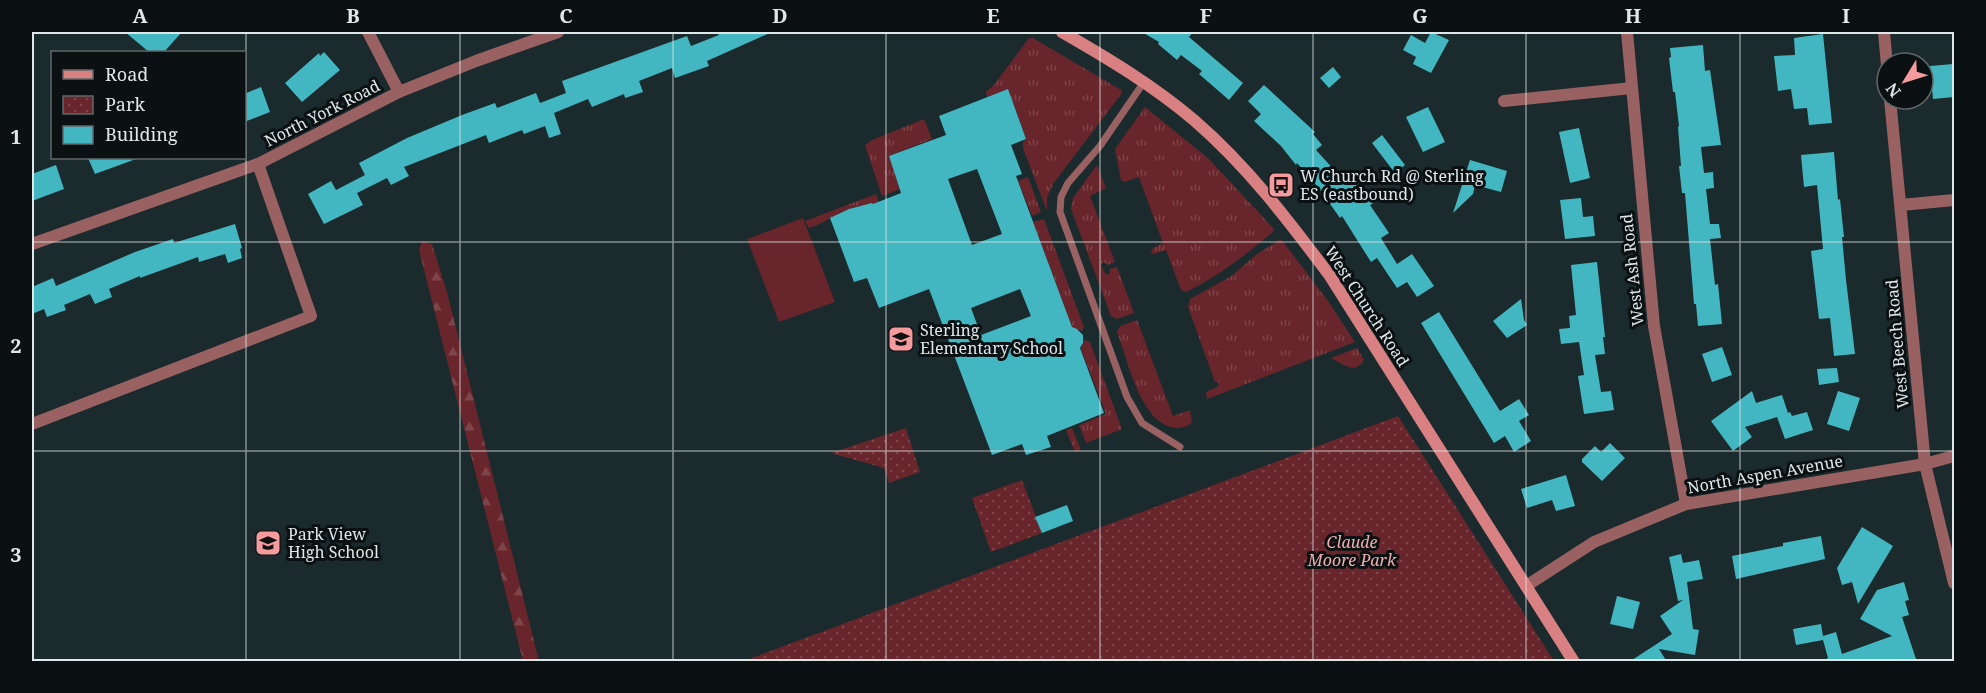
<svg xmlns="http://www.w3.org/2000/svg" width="1986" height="693" viewBox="0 0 1986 693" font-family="'Noto Serif',serif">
<defs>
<pattern id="grass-tufts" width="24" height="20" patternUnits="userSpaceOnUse" patternTransform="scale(1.5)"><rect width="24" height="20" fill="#68252b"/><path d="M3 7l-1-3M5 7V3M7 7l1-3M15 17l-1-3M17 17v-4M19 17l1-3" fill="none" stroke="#7d454a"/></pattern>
<pattern id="forest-firs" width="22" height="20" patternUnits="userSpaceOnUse" patternTransform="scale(1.5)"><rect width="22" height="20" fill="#68252b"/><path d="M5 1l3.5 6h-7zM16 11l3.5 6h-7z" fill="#7d454a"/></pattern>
<pattern id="park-dots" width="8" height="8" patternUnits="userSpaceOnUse" patternTransform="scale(1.5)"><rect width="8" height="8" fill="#68252b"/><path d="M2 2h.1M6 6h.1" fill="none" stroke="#7d454a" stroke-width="1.8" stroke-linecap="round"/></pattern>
</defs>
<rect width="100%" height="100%" fill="#1b2a2c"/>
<g fill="url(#grass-tufts)">
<polygon points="1029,38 1033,38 1121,90 1122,93 1053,184 1047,198 1047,211 1023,148 1023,142 1026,139 1008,89 987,97 986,92 994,85"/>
<path d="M1145 107 1209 159 1274 229 1272 233C1245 255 1218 277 1186 292L1181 290 1166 250 1153 254 1151 252 1152 249 1163 243 1139 177 1124 182 1121 180 1115 149Z"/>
<polygon points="924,119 932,139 889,156 900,189 882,196 865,145 872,140"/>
<polygon points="1097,165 1106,188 1090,196 1115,262 1108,265 1103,262 1101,265 1106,275 1110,273 1109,269 1117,267 1134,313 1117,319 1111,316 1071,209 1073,198"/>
<polygon points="1028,177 1041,212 1032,216 1018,181"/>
<path d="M876 194 879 203C872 205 862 205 852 208 837 213 825 223 809 228L805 221Z"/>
<polygon points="1044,219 1084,327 1082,331 1072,327 1033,222"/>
<polygon points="1281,239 1328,301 1355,342 1207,399 1206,392 1219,386 1217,381 1215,382 1188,307 1190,299 1230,277 1257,254"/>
<path d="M1137 320 1173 416 1190 410 1192 422C1187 428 1179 429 1171 427 1139 418 1128 360 1117 332L1120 326Z"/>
<polygon points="1084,340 1090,342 1122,429 1086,443 1079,425 1106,414 1081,349"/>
<path d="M1357 348 1364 360C1356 375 1342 364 1331 358Z"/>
<polygon points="1072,428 1081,450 1075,452 1066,430"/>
</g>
<polygon fill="url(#forest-firs)" points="422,241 432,244 447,292 539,661 523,661 419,250"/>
<g fill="url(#park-dots)">
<polygon points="1398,416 1554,661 744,661"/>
<polygon points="906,428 920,472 889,483 884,468 831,453"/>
<polygon points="1022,480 1042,533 991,552 972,498"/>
</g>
<polygon fill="#68252b" points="803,218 835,302 779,322 747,239"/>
<g fill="#43b7c1" fill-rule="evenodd">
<polygon points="125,32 182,32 164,52 149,52"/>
<polygon points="717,32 772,32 707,61 709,66 675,78 672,68 639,81 643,92 625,98 624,94 592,107 588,99 554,113 561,134 549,138 545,126 524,134 522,130 489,143 486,135 404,167 409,176 391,185 387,178 357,193 363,205 324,224 308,194 331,181 336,190 365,175 359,163 407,138 462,115 495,103 497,108 536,93 540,103 566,93 562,81 687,36 691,46 719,35"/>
<polygon points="1142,32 1193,32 1189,37 1243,83 1229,100 1199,74 1202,71 1181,55 1177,60 1158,44 1159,42"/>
<polygon points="1431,32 1449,40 1431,73 1413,64 1416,57 1403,50 1411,35 1425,43"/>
<polygon points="1823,34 1832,123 1809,125 1807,108 1794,109 1791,89 1778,91 1774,56 1795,55 1794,38"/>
<polygon points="1703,45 1705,71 1710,70 1721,145 1701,147 1704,173 1713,172 1714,188 1706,189 1710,224 1719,224 1721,238 1710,239 1715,285 1718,284 1722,324 1698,326 1696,304 1694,304 1685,193 1682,193 1679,166 1681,166 1678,127 1679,126 1675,92 1673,92 1669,58 1671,57 1670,48"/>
<polygon points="324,52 340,70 302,102 285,83 319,53 320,56"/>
<polygon points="1953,64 1954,97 1933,99 1930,66"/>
<polygon points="1333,67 1341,77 1329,88 1320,78"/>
<polygon points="1264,85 1315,132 1313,134 1322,145 1316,150 1346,183 1355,176 1375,202 1370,205 1389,233 1381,238 1397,264 1412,254 1434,286 1417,297 1407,282 1397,288 1377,258 1371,262 1342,216 1340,218 1318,187 1297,163 1296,165 1281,146 1254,121 1261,114 1248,101"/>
<polygon points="261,87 270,112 244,122 244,94"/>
<path d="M1008 89 1026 139 1011 145 1022 174 1016 176 1072 327 1077 329 1083 335V343L1080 348 1104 413 1047 436 1051 447 1026 455 1022 444 992 455 929 289 879 308 867 278 854 282 830 218 849 209 872 203 873 204 901 193 889 156 946 135 939 116ZM977 169 1002 234 972 245 948 179ZM1020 289 1031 316 981 335 971 308Z"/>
<polygon points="1428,107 1445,142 1423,152 1406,117"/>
<polygon points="1579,128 1590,178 1570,183 1559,132"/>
<polygon points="1382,135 1405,165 1395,173 1372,143"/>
<polygon points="1834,152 1838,200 1840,199 1844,237 1842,237 1846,280 1855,354 1834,356 1830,318 1819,319 1811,251 1823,249 1817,185 1804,187 1801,155"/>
<polygon points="88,158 136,158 136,159 95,174"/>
<polygon points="1470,160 1507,171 1501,192 1475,185 1473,194 1453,213"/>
<polygon points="56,165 64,189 32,201 32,174"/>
<polygon points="1581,198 1583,217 1593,216 1595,236 1565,239 1560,200"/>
<polygon points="235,224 242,248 240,249 242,258 228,263 225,254 199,262 198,257 140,278 140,276 109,289 112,297 95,304 90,294 64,305 66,310 47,317 44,309 32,314 32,287 53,278 56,286 135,252 173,239 174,243"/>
<polygon points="1597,262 1605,337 1603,337 1605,354 1595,355 1601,392 1611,391 1614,410 1584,414 1578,376 1584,375 1579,342 1561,344 1559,329 1570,328 1569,316 1576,315 1571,265"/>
<polygon points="1521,299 1524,320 1527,325 1507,338 1493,321"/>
<polygon points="1439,312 1500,411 1519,399 1529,415 1519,421 1531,441 1514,452 1505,436 1494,443 1421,323"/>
<polygon points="1722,347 1732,375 1712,382 1702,354"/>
<polygon points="1837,368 1839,382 1819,385 1817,369"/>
<polygon points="1752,391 1756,403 1782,395 1788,413 1790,412 1792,416 1807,412 1813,430 1785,439 1777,417 1745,427 1752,437 1733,451 1711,421"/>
<polygon points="1838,391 1860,398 1849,431 1827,424"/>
<polygon points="1610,443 1625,458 1602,481 1582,462 1582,459 1595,446 1601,452"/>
<polygon points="1566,475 1575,506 1556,511 1552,500 1527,508 1521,489"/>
<polygon points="1067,505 1073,521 1042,533 1035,517"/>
<polygon points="1862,527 1893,546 1858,604 1852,582 1842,585 1837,568"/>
<polygon points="1821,536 1825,559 1736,579 1732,556 1783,546 1783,543"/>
<polygon points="1681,554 1683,563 1699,560 1703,579 1687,582 1693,629 1699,630 1695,655 1659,649 1667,662 1629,662 1672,634 1660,616 1683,600 1678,601 1669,557"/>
<polygon points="1904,582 1909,600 1905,601 1909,615 1902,617 1917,662 1826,662 1826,659 1828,658 1823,640 1796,645 1793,629 1821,624 1823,636 1836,632 1842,654 1892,636 1860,619 1877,590"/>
<polygon points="1617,596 1640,602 1633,629 1610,624"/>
</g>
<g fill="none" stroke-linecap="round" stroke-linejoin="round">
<polyline stroke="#996162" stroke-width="7" points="1144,82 1100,146 1068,183 1061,197 1060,212 1127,397 1142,423 1180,447"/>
<g stroke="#996162" stroke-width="12">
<polyline points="368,32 399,92"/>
<polyline points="1627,32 1654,326 1686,504"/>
<polyline points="1884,32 1887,66"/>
<polyline points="1890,99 1925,464 1954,583"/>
<polyline points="1504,101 1632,88"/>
<polyline points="1901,205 1954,200"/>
<polyline points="32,244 258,164 399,92 476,61 558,32"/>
<polyline points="32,424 311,316 258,164"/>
<polyline points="1526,586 1594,542 1686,504 1925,464 1954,456"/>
</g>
<path stroke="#d98083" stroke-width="12" d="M1062 32C1109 59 1154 86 1195 121 1247 166 1289 221 1330 276L1574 662"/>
</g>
<path fill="none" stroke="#dee8e8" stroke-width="1.5" stroke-opacity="0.55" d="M246 32V662M460 32V662M673 32V662M886 32V662M1100 32V662M1313 32V662M1526 32V662M1740 32V662M32 242H1954M32 451H1954"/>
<defs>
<g id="bus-square" transform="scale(1.35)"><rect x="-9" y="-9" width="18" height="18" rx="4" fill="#f59b9d" stroke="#0b1112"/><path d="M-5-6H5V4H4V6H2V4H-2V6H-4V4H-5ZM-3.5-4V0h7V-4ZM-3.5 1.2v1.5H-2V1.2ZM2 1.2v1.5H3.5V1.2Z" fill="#111"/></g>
<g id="school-square" transform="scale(1.35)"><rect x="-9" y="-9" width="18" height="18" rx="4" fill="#f59b9d" stroke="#0b1112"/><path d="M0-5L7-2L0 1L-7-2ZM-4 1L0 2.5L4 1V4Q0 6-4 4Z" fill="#111"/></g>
</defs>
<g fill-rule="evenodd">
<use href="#bus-square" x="1281" y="185"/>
<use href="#school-square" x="901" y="339"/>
<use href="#school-square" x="268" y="543"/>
</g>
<g text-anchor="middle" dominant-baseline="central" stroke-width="6" stroke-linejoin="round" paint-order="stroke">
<g font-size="16" fill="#dee8e8" stroke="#0b1112">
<text transform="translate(322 113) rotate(-27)">North York Road</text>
<text transform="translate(1632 270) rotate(-96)">West Ash Road</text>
<text transform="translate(1367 306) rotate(57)">West Church Road</text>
<text transform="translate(1897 344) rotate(-95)">West Beech Road</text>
<text transform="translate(1765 474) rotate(-10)">North Aspen Avenue</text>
</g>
<g font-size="16" fill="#dee8e8" stroke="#0b1112" text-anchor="start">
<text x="1300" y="176">W Church Rd @ Sterling<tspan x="1300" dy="18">ES (eastbound)</tspan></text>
<text x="920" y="330">Sterling<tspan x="920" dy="18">Elementary School</tspan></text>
<text x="288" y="534">Park View<tspan x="288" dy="18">High School</tspan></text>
</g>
<g font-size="16" font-style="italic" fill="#f2aeaf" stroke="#0b1112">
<text x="1352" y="542">Claude<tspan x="1352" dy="18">Moore Park</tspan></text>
</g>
</g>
<rect width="1986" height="693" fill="none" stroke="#0b1112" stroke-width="66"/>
<rect x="51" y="51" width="195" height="108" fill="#0b1112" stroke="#5f6768" stroke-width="1.5"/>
<rect x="63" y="70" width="30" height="9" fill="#d98083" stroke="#5f6768" stroke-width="1.5"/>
<text x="105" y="81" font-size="18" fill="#dee8e8">Road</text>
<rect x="63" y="96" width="30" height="18" fill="url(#park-dots)" stroke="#5f6768" stroke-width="1.5"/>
<text x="105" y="111" font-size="18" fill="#dee8e8">Park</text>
<rect x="63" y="126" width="30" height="18" fill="#43b7c1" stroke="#5f6768" stroke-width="1.5"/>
<text x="105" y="141" font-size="18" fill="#dee8e8">Building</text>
<g transform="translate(1905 81) rotate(232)"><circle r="28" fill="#0b1112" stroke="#5f6768" stroke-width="1.5"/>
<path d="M0-4.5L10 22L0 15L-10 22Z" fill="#f59b9d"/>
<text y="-9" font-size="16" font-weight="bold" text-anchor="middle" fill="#dee8e8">N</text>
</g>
<rect x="33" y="33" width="1920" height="627" fill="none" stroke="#dee8e8" stroke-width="2"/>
<g font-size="20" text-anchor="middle" font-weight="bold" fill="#dee8e8">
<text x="140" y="23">A</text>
<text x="353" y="23">B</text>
<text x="566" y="23">C</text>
<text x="780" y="23">D</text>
<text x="993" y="23">E</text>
<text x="1206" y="23">F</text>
<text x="1420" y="23">G</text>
<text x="1633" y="23">H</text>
<text x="1846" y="23">I</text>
<text x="16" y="144">1</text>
<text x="16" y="353">2</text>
<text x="16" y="562">3</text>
</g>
</svg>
